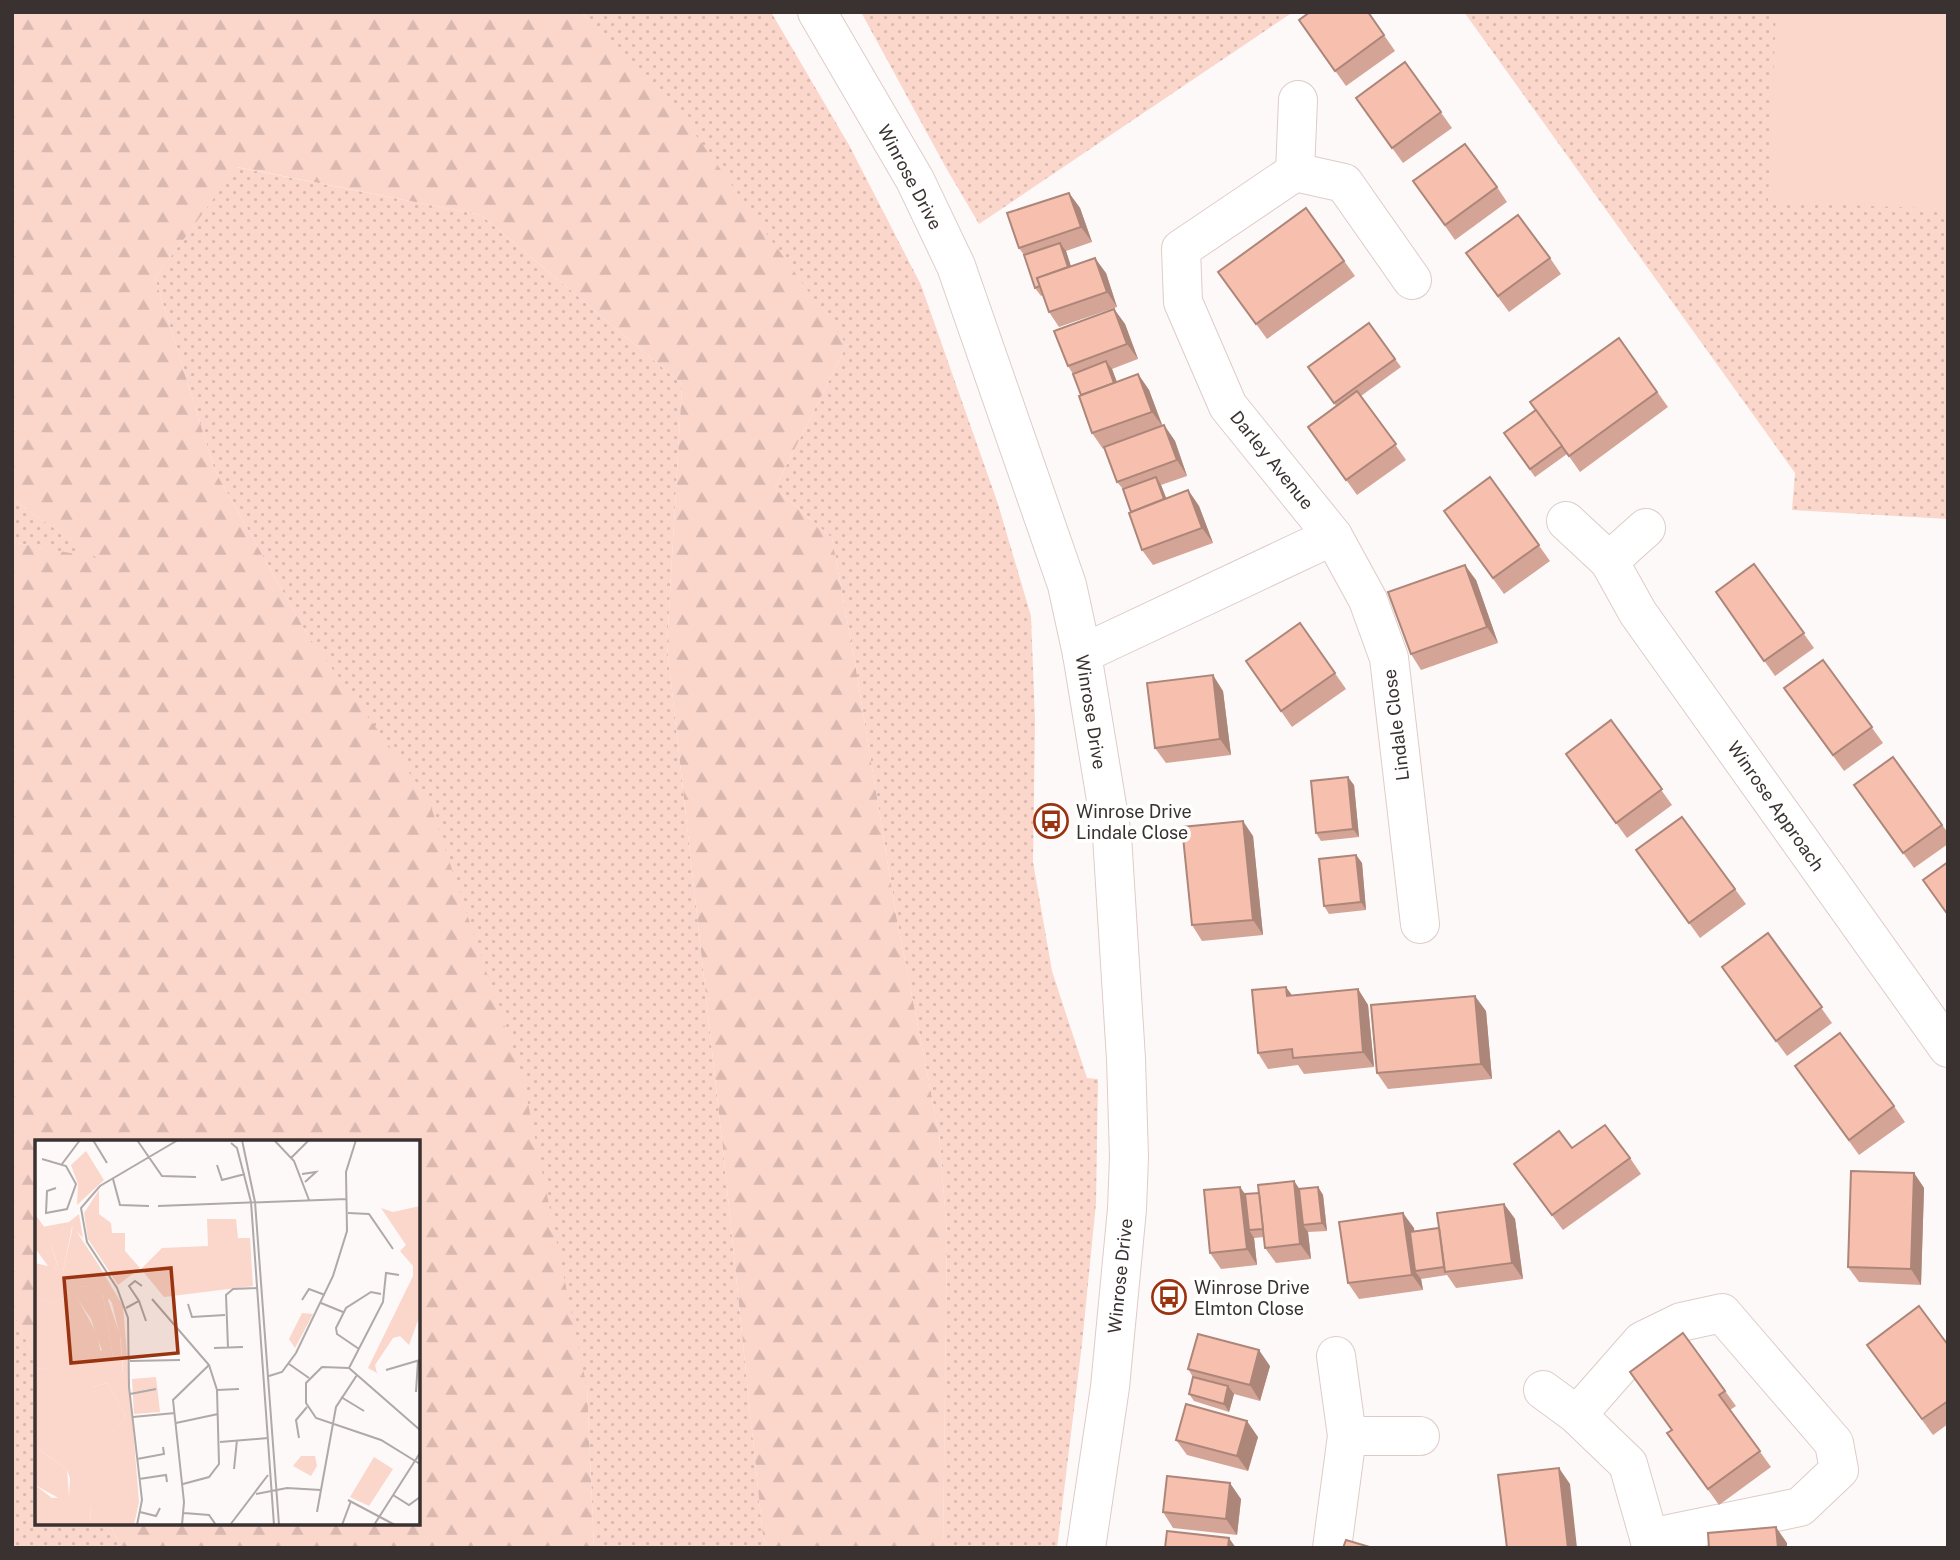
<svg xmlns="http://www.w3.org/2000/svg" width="1960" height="1560" viewBox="0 0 1960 1560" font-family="'Public Sans',sans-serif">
<defs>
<pattern id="grass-dots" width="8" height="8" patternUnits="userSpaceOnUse" patternTransform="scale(1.75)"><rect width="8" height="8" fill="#fbd6cb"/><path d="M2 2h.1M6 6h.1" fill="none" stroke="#d8b8af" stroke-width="1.8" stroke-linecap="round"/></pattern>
<pattern id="forest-firs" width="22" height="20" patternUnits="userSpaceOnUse" patternTransform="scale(1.75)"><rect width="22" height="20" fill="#fbd6cb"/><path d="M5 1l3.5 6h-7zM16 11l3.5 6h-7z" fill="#d8b8af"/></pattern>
</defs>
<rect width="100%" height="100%" fill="#fdf9f8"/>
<g fill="url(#grass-dots)">
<polygon points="582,12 771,12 849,145 921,285 998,504 1031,616 1035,721 1033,862 1052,971 1087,1078 1098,1079 1096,1203 1082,1344 1057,1548 943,1548 947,1234 939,1133 897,920 855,663 832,538 775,488 847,345"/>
<polygon points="861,12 1293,12 979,224 945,166"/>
<polygon points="1464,12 1948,12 1948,519 1792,510 1795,473"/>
<polygon points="236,167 481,215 682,384 667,646 722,1140 763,1537 767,1548 594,1548 587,1388 308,636 215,471 155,278"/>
<polygon points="12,499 99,559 12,542"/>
<polygon points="15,1316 37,1364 37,1523 109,1523 121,1548 12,1548 12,1318"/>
</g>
<polygon fill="url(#forest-firs)" points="12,12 581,12 672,102 847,345 775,488 832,538 855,663 897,920 939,1133 947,1234 943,1548 767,1548 763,1537 722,1140 667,646 682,384 481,215 237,167 155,278 215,471 308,636 428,798 524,1084 587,1388 594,1548 121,1548 109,1523 418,1523 418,1142 37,1142 37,1364 15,1317 12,1318 12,542 97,558 12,499"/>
<polygon fill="#fbd6cb" points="1776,12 1948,12 1948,209 1768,202"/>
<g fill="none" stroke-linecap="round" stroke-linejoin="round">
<g stroke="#deccc7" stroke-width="40">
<g id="minor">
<polyline points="817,12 915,180 956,266 1067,585 1082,654 1112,836 1126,1059 1129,1157 1127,1209 1110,1387 1086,1548"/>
<polyline points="1295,172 1298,100"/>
<polyline points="1566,521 1609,561 1638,613 1948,1048"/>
<polyline points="1333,536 1368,600 1389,658 1420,924"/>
<polyline points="1609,561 1646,528"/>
<polyline points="1082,654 1333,536 1228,406 1183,302 1181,249 1295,172 1344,183 1412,280"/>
<polyline points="1543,1390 1577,1415 1628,1464 1652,1548"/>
<polyline points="1577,1415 1642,1341 1681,1322 1722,1313 1834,1443 1839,1470 1800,1507 1649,1538"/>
<polyline points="1347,1436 1420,1436"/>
<polyline points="1332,1548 1347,1436 1336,1356"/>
</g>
</g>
<use href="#minor" stroke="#fff" stroke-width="38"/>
</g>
<g fill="#d4a496">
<polygon points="1368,12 1395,51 1346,86 1299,20"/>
<polygon points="1405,62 1452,128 1403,163 1356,98"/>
<polygon points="1413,181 1497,187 1507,202 1455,240"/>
<polygon points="1069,193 1080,208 1092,242 1066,251 1071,266 1106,273 1117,307 1059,327 1049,312 1043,295 1041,296 1035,288 1024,255 1019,248"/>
<polygon points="1306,208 1355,276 1267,339 1218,272"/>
<polygon points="1550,258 1561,274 1509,312 1477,269"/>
<polygon points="1114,309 1125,324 1138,359 1112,369 1117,382 1138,374 1149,390 1162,426 1164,425 1175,441 1187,476 1161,485 1166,498 1188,490 1199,506 1213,543 1153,565 1142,550 1131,512 1123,489 1117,482 1105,448 1103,449 1092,433 1081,395 1073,374 1068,366"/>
<polygon points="1369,323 1401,367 1361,396 1406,460 1357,495 1308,427 1336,406 1308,367"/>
<polygon points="1619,338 1668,407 1580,472 1566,452 1567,454 1535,477 1504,433 1536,410"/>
<polygon points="1490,477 1550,561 1504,594 1444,511"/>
<polygon points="1754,564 1814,648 1775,676 1716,592"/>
<polygon points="1476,580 1498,643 1421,670 1411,654"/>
<polygon points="1300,623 1346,689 1292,727 1246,661"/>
<polygon points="1823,660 1883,743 1844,771 1784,688"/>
<polygon points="1223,691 1231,755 1166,763 1155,748"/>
<polygon points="1611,720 1672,805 1627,838 1566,754"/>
<polygon points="1893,757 1948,833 1948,844 1914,868 1854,785"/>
<polygon points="1354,785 1359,837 1321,841 1316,833"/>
<polygon points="1682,817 1746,904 1700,938 1636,850"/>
<polygon points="1253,836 1263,935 1202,941 1192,925"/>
<polygon points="1356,855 1362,863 1366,910 1329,914 1324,906"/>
<polygon points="1768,933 1832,1023 1787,1056 1722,967"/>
<polygon points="1358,989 1368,1005 1374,1067 1304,1074 1298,1065 1268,1069 1258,1053 1292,996"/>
<polygon points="1486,1011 1492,1079 1388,1089 1377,1073"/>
<polygon points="1795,1066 1894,1106 1905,1122 1859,1155"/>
<polygon points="1572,1148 1630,1158 1641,1174 1563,1230 1525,1179"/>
<polygon points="1914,1173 1924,1188 1921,1285 1859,1282 1848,1267"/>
<polygon points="1294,1181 1299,1189 1318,1187 1323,1195 1327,1231 1308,1232 1311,1259 1276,1263 1265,1248 1264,1237 1254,1238 1257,1265 1221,1269 1210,1253 1245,1194 1259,1193"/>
<polygon points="1504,1204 1515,1219 1523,1279 1456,1288 1447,1275 1421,1279 1423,1290 1359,1299 1348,1283 1414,1228 1414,1231 1439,1228"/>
<polygon points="1683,1333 1736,1406 1730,1410 1771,1467 1719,1505 1667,1433 1672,1430"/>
<polygon points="1948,1345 1948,1424 1933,1435 1878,1360"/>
<polygon points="1270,1366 1260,1401 1234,1394 1229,1412 1194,1401 1189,1394 1193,1377 1188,1369"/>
<polygon points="1258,1437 1248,1471 1187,1455 1176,1440"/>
<polygon points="1241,1499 1237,1535 1173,1528 1163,1512"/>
</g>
<g fill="#ad867a">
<polygon points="1069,193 1080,208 1092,242 1081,227"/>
<polygon points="1060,243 1066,251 1076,283 1071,275"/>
<polygon points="1095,258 1106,273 1117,307 1107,292"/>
<polygon points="1114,309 1125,324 1138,359 1127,344"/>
<polygon points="1106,361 1112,369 1123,399 1117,392"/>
<polygon points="1138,374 1149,390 1163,427 1152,412"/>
<polygon points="1164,425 1175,441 1187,476 1177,460"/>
<polygon points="1156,477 1161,485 1173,515 1167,507"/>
<polygon points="1188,490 1199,506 1213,543 1202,528"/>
<polygon points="1465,565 1476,580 1498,643 1487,627"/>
<polygon points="1213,675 1223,691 1231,755 1220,739"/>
<polygon points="1348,777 1354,785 1359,837 1353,829"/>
<polygon points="1243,821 1253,836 1263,935 1253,920"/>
<polygon points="1356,855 1362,863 1366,910 1361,902"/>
<polygon points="1286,987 1297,1002 1287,996"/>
<polygon points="1358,989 1368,1005 1374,1067 1363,1052"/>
<polygon points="1475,996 1486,1011 1492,1079 1481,1064"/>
<polygon points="1914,1173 1924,1188 1921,1285 1911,1269"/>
<polygon points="1294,1181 1305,1197 1303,1225 1308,1232 1311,1259 1300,1244"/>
<polygon points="1240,1187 1251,1202 1249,1230 1254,1238 1257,1265 1247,1249"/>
<polygon points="1318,1187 1323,1195 1327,1231 1322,1223"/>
<polygon points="1504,1204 1515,1219 1523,1279 1512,1263"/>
<polygon points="1403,1213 1414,1228 1420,1271 1415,1271 1421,1279 1423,1290 1412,1275"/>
<polygon points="1259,1350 1270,1366 1260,1401 1250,1385"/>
<polygon points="1228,1386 1234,1394 1229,1412 1224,1404"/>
<polygon points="1247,1421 1258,1437 1248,1471 1237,1456"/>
<polygon points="1559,1468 1570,1484 1577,1548 1568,1548"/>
<polygon points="1230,1483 1241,1499 1237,1535 1226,1519"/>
<polygon points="1776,1527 1787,1543 1787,1548 1778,1548"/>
<polygon points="1229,1538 1236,1548 1228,1548"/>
</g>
<g fill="#f7bfae" stroke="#ad867a" stroke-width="2">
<polygon points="1310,12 1368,12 1384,35 1335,71 1299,20"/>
<polygon points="1405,62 1441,112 1392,148 1356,98"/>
<polygon points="1465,144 1497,187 1445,225 1413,181"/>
<polygon points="1069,193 1081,227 1019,248 1007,213"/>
<polygon points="1306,208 1344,261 1256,324 1218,272"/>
<polygon points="1518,215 1550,258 1498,296 1466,253"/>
<polygon points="1060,243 1068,267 1037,278 1040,286 1035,288 1024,255"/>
<polygon points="1095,258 1107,292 1049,312 1037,278"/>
<polygon points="1114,309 1127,344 1068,366 1054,331"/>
<polygon points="1369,323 1395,359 1334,403 1308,367"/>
<polygon points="1619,338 1657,392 1569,456 1530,402"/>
<polygon points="1106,361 1114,383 1081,395 1073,374"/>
<polygon points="1138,374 1152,412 1092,433 1079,396"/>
<polygon points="1357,391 1396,444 1346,480 1308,427"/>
<polygon points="1536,410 1562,446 1530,469 1504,433"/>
<polygon points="1164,425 1177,460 1117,482 1104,447"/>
<polygon points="1156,477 1164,499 1131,512 1123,489"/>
<polygon points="1490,477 1539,545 1493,578 1444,511"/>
<polygon points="1188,490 1202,528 1142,550 1129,513"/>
<polygon points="1754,564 1804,633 1764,661 1716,592"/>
<polygon points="1465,565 1487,627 1411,654 1388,592"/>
<polygon points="1300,623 1335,673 1281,711 1246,661"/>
<polygon points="1823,660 1872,727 1833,755 1784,688"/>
<polygon points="1213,675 1220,739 1155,748 1147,683"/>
<polygon points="1611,720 1662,789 1616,823 1566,754"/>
<polygon points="1893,757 1942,825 1903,853 1854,785"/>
<polygon points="1348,777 1353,829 1316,833 1311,781"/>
<polygon points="1682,817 1735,889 1689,923 1636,850"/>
<polygon points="1243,821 1253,920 1192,925 1182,827"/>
<polygon points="1356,855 1361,902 1324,906 1319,859"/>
<polygon points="1948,862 1948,915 1923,880"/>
<polygon points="1768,933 1822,1007 1776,1041 1722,967"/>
<polygon points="1286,987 1287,996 1358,989 1363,1052 1293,1058 1292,1049 1258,1053 1252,990"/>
<polygon points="1475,996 1481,1064 1377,1073 1371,1005"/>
<polygon points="1840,1033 1894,1106 1849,1140 1795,1066"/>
<polygon points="1605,1125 1630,1158 1552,1215 1514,1164 1559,1131 1572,1148"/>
<polygon points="1851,1171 1914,1173 1911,1269 1848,1267"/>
<polygon points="1294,1181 1300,1244 1265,1248 1258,1185"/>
<polygon points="1240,1187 1247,1249 1210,1253 1204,1190"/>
<polygon points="1318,1187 1322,1223 1303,1225 1299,1189"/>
<polygon points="1259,1193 1263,1229 1249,1230 1245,1194"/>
<polygon points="1504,1204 1512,1263 1445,1272 1437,1213"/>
<polygon points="1403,1213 1412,1275 1348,1283 1339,1222"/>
<polygon points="1439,1228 1444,1267 1415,1271 1410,1232"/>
<polygon points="1919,1306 1948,1345 1948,1401 1922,1419 1867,1345"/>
<polygon points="1683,1333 1725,1391 1719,1395 1760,1451 1708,1489 1667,1433 1672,1430 1630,1372"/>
<polygon points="1198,1334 1259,1350 1250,1385 1188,1369"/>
<polygon points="1193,1377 1228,1386 1224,1404 1189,1394"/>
<polygon points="1186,1404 1247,1421 1237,1456 1176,1440"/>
<polygon points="1559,1468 1568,1548 1507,1548 1498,1475"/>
<polygon points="1167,1476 1230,1483 1226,1519 1163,1512"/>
<polygon points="1776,1527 1778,1548 1709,1548 1708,1533"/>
<polygon points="1167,1531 1229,1538 1228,1548 1165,1548"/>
<polygon points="1346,1540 1373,1548 1343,1548"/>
</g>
<defs>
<g id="bus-ring" transform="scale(1.75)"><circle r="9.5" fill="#fff" stroke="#9a3310" stroke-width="1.5"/><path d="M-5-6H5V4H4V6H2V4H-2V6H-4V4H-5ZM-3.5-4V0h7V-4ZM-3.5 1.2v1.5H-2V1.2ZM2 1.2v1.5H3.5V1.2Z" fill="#9a3310"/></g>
</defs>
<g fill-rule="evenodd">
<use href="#bus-ring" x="1051" y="821"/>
<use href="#bus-ring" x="1169" y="1297"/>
</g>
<g text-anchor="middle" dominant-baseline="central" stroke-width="7" stroke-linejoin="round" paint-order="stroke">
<g font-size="18" fill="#393230" stroke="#fff">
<text transform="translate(910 177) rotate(62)">Winrose Drive</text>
<text transform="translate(1272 460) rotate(51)">Darley Avenue</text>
<text transform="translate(1091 712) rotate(81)">Winrose Drive</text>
<text transform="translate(1396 725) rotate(-97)">Lindale Close</text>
<text transform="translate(1776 806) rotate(55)">Winrose Approach</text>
<text transform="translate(1120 1276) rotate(-84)">Winrose Drive</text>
</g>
<g font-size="18" fill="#393230" stroke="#fff" text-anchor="start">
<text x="1076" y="811">Winrose Drive<tspan x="1076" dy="21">Lindale Close</tspan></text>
<text x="1194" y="1287">Winrose Drive<tspan x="1194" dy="21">Elmton Close</tspan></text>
</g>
</g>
<g transform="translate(35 1140)">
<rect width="385" height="385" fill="#fdf9f8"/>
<path d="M51 11 69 40 42 65 43 44 36 25ZM64 50V74L76 83 77 93H90V111L105 128 83 145 53 99 49 73ZM385 66V175L374 205 365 196 358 198 340 225 342 233 333 228 378 136V126L365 111 371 105 346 68 358 72ZM44 74 48 98 37 87 27 137 19 128 23 126 17 107 7 87 34 82ZM172 79H201L203 98H215L218 146 129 157 106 129 127 108 173 106ZM63 124 88 166 104 362 55 365 56 385H0V345L17 358 34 357 35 338 32 330 0 306V227L9 230 36 209 67 211 56 179 38 152 42 146 56 147 68 155 78 218 88 233 86 201 77 163 51 126ZM73 243 91 277 83 286V308L68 300 57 247ZM0 137 5 140 37 168 0 158ZM267 173 278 174 260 208 254 199ZM121 237 125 272 99 274 97 239ZM266 316H280L282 326 276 336 258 326ZM339 317 358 329 334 366 315 357Z" fill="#fbd6cb" fill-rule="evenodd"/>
<path d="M0 74 12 91 23 127 19 128 27 136 38 86 63 124 52 127 77 152 73 160 85 195 88 235 78 218 68 155 56 147 43 146 39 152 62 194 70 234H49L36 210 9 230 0 227V158L35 167 2 148 5 141 0 137V123L13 126 0 108ZM73 243 91 277 83 286V308L72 317 67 309 71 301 64 303 60 293 56 256 57 247ZM41 273 65 314 48 332 27 314 28 275ZM0 306 32 330 34 357 29 361 0 345ZM65 357 104 362 99 385H56L55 365Z" fill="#fbd6cb"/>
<path d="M188 107 191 143 171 145 169 126 170 138 126 140 125 114 169 113V108Z" fill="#fbd6cb"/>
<path fill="none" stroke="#afa9a8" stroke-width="2" d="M58 0 72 23M102 0 127 36 161 37M181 0H204M207 0 220 62 244 385M239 0 259 21 274 60M196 3 202 8 216 62 239 385M256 18 274 0M7 19 31 26 41 44 32 69 11 73 12 51 21 48M27 24 45 0M182 25 187 40 210 34M267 34 281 32 270 42M78 39 85 65 114 66M123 66 312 59M313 73 334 74 358 109M117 159 174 225 182 250 184 324 174 337 148 344M267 160 274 149 290 155M104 161 111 181M286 163 308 172M153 164 157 177 190 175M91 168 104 161 94 146 100 141 107 146M179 208 208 207M193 208 191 155 198 149 222 148M324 209 302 194 301 188 311 168 336 152 346 154M95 221 145 220M254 224 274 238M314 228 348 162 351 133 364 135M351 230 385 220M234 236 247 232 261 213 298 136 312 91 311 32 321 0M182 250 204 249M381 252 383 220M95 254 121 249M306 257 329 271M98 277 140 273M141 283 183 274M385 290 314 228 287 227 271 243V263L281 278 346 300 385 324M264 298 261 280 272 267M185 302 233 298M102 319 129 314 128 307M199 329 202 300M104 339 131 335 132 342M221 354 252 348 286 350M358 355 374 365 385 357M313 360 360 385M105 372 121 376 125 368M282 372 301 267 322 235M149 373 174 375 181 385M102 385 107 360 94 247 93 178 82 148 52 102 46 68 65 46 143 0M147 385 149 362 138 260 174 225M195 385 233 335M307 385 316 361M339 385 385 313"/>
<path fill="#9a3310" fill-opacity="0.15" stroke="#9a3310" stroke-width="3.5" d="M136 128 143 213 36 223 29 138Z"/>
<rect width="385" height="385" fill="none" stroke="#393230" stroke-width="3.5"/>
</g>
<rect width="1960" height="1560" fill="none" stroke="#393230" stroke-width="28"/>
</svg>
